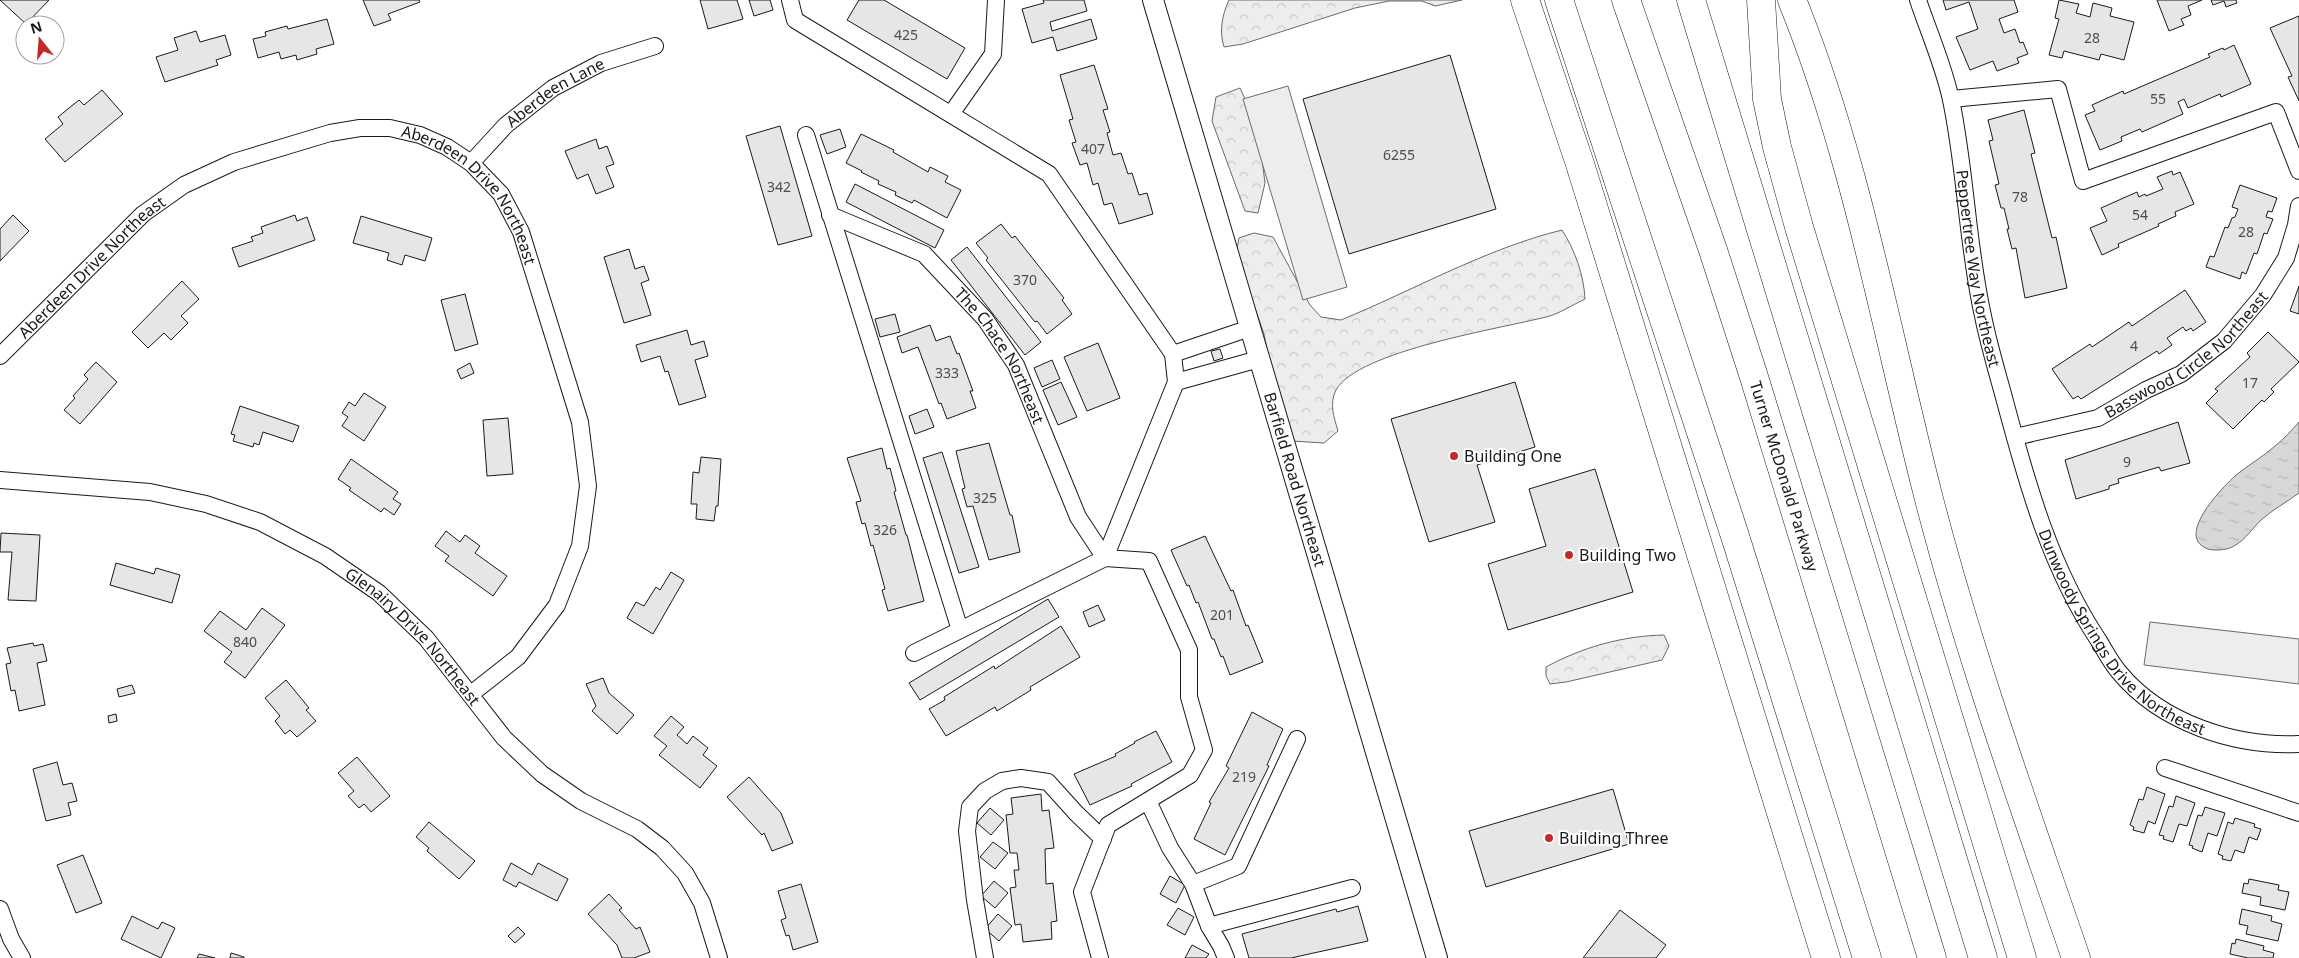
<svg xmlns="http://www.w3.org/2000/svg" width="2299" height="958" viewBox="0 0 2299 958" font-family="'Noto Sans',sans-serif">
<defs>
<pattern id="forest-crowns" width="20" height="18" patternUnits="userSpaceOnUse" patternTransform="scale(1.25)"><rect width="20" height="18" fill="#ededed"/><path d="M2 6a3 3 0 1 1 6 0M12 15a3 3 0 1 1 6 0" fill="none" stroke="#cbcbcb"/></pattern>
<pattern id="water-ripples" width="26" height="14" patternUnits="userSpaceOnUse" patternTransform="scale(1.25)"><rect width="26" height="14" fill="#d7d7d7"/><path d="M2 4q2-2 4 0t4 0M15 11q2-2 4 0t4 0" fill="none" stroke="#b8b8b8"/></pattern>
</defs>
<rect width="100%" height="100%" fill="#fff"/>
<g fill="url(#forest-crowns)" stroke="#6a6a6a">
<path d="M1229 0H1462L1435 6 1422 1H1389L1355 8 1243 44 1224 47C1219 31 1222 15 1229 0Z"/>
<polygon points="1240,88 1258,127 1265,183 1258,213 1245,211 1212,121 1216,97"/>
<path d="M1562 230C1575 250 1584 276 1585 299 1572 305 1559 314 1546 317 1503 328 1357 351 1336 390 1329 404 1334 417 1338 431L1324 443 1292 441 1275 390 1264 334 1236 254 1239 238 1254 233 1273 237 1310 305 1321 317 1341 320C1414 290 1485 249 1562 230Z"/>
<path d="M1664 635 1669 646 1662 660 1566 682 1550 684 1546 676V667C1583 647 1622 636 1664 635Z"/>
</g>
<g fill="#ededed" stroke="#6a6a6a">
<polygon points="1288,86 1347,287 1303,300 1243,99"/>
<polygon points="2150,622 2299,639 2299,684 2144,665"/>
</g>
<path fill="url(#water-ripples)" stroke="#6a6a6a" d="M2299 422V493C2287 502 2272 510 2261 520 2252 529 2245 540 2234 546 2228 550 2215 551 2208 549 2174 537 2222 488 2235 476 2248 465 2263 457 2275 446 2284 439 2292 430 2299 422Z"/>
<g fill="#e6e6e6" stroke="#1a1a1a">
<polygon points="0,0 49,0 26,24"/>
<polygon points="363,0 419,0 420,2 388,14 391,20 374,26"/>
<polygon points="700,0 737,0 743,19 708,29"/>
<polygon points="749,0 770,0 773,10 754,16"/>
<polygon points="859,0 884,0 965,48 947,79 847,20"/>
<polygon points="1043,0 1084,0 1087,11 1050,22 1052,31 1091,19 1097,39 1057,51 1053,37 1032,43 1022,9 1044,3"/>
<polygon points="1943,0 2014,0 2018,12 1999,19 2004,33 2015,29 2020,43 2023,42 2028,54 2017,58 2019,63 1997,71 1993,61 1970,70 1956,37 1978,29 1969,2 1946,10"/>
<polygon points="2059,0 2079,4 2076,13 2090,17 2093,3 2112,8 2110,16 2134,22 2124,60 2101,54 2099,60 2064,51 2062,58 2049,55 2059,19 2055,18"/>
<polygon points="2157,0 2202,0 2188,6 2191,15 2181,19 2184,25 2169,31"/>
<polygon points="2211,0 2236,0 2237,3 2226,7 2224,1 2213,5"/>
<polygon points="2299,16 2299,101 2288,77 2292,76 2270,28"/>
<polygon points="327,19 334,44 316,49 317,54 297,60 296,55 281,59 279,52 258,58 253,39 266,36 265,32 287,26 288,29"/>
<polygon points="196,31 200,42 225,35 231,55 216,60 218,65 165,82 156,57 178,50 174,38"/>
<polygon points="2234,45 2251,84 2221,97 2220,94 2188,108 2184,99 2178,102 2183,114 2142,132 2140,129 2121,137 2122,141 2100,150 2085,115 2095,111 2092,105 2123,91 2124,94 2210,57 2208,54 2223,48 2224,50"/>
<polygon points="1450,55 1496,209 1349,254 1303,99"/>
<polygon points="1094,65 1108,109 1103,110 1110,132 1107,133 1113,155 1121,153 1128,174 1132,173 1139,195 1147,193 1153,214 1119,224 1112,203 1104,205 1098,183 1093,185 1087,163 1080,165 1072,143 1076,142 1069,120 1073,119 1060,75"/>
<polygon points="102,90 123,114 65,162 45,139 63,124 58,117 79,100 84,105"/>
<polygon points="2024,110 2035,153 2031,154 2052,238 2056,237 2067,288 2025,298 2016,248 2012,249 2007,229 2009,229 2004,208 2001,208 1995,185 1999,184 1989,141 1993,140 1988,120"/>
<polygon points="780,126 812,236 778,245 746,136"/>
<polygon points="840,129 846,147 827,154 820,135"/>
<polygon points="861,134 894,150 893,152 928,172 930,167 948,176 945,182 961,190 947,218 914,200 912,203 895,195 896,192 878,184 879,181 861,172 862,171 846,163"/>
<polygon points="596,139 599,149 607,146 614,164 606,167 614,187 596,194 588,174 577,179 565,151"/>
<polygon points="2172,171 2173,175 2180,172 2194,204 2175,212 2176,216 2158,224 2159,226 2118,244 2119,247 2102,255 2090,228 2107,221 2101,208 2137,192 2139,197 2145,194 2146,196 2163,189 2157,177"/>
<polygon points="855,184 944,230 935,248 846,202"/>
<polygon points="2240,185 2277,198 2272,212 2268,211 2266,217 2273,219 2267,234 2264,233 2257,254 2254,253 2246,274 2242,272 2240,279 2206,267 2210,256 2214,257 2225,227 2228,228 2232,218 2235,217 2238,209 2232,207"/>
<polygon points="13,215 29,231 0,261 0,229"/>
<polygon points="295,215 297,221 307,217 315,240 239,267 232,248 253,241 251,237 263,233 261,227"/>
<polygon points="361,216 432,238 425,261 405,255 402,265 387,260 389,253 353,243"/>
<polygon points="1001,224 1012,238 1015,236 1064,298 1062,300 1072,314 1047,334 1037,321 1035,322 986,260 988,258 976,243"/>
<polygon points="967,247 1041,342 1025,355 951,260"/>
<polygon points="629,249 635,269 644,266 649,280 641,283 651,315 624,323 604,257"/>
<polygon points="182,281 199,299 181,316 188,323 171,340 164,333 148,348 132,332"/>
<polygon points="2299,286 2299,314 2290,311"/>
<polygon points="2185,290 2206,322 2193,331 2191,328 2186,331 2183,327 2167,338 2172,345 2159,354 2157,351 2081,399 2078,396 2073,399 2052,369 2090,344 2092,347 2129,322 2132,326"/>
<polygon points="465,294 478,344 455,351 441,300"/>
<polygon points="895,314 900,332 880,337 875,319"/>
<polygon points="930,325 936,341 950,336 957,354 959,353 973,391 970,391 976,408 947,419 941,403 939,404 918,347 902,353 897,337"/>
<polygon points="687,330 691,345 704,341 708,356 695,360 706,397 679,405 668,371 665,372 660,356 641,362 636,345"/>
<polygon points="2268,332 2299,362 2271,389 2274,392 2264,402 2262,400 2233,429 2206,403 2218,391 2215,389 2250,357 2247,353"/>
<polygon points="1098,343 1120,398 1087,411 1064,357"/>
<polygon points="1220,349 1223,358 1214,361 1211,351"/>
<polygon points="1052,360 1060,379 1042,387 1034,368"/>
<polygon points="96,362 117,382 80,424 64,410 75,398 73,396 88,379 84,375"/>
<polygon points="470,363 474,373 461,379 457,370"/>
<polygon points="1061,382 1077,417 1058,425 1043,390"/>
<polygon points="1515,382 1535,447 1477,465 1495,522 1429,542 1391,419"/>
<polygon points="364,393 386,407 364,441 342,426 348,417 342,413 349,402 355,406"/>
<polygon points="240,406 299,426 293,442 263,432 259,445 254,443 253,447 233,441 235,435 231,434"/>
<polygon points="927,409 934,427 915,434 909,416"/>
<polygon points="508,418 513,474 487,476 483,420"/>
<polygon points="2178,422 2190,463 2161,471 2159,467 2118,479 2119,483 2109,486 2109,489 2076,499 2065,460"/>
<polygon points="989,443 1010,515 1012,515 1020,552 989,560 973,506 967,507 962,489 965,488 956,451"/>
<polygon points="882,448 887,469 890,468 896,491 894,492 906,535 907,535 924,601 888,611 882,590 885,589 873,545 871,546 865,523 862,524 856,502 861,501 847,458"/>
<polygon points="942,452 979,567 959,573 923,458"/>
<polygon points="701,457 721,459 718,506 716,506 714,521 696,519 697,504 691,504 693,472 699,473"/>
<polygon points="351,459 398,492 393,499 401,504 394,515 384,508 381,512 349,490 351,488 338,479"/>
<polygon points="1595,469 1633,592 1508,630 1488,564 1546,546 1529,489"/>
<polygon points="446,531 460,542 465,535 480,546 475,553 507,576 493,596 445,561 449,556 435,546"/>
<polygon points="1,533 40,535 36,601 8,600 12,552 0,552"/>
<polygon points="1205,536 1231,591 1233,590 1246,626 1248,625 1263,662 1230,675 1223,656 1221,657 1214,639 1212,639 1198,602 1196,603 1189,585 1187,586 1171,550"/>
<polygon points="116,563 154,574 156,568 180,575 172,603 110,585"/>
<polygon points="671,572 684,580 653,634 627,618 636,602 644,606 656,587 660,590"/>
<polygon points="1048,599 1059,617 920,700 909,683"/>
<polygon points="1098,605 1105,620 1089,627 1083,612"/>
<polygon points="262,608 285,625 245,678 224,662 232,652 204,631 220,611 246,630"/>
<polygon points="1061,626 1080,657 1030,687 1031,690 997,711 995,707 946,736 929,709 945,700 944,697 994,666 995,669"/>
<polygon points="33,643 34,646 43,644 47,661 37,663 45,705 19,711 15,690 11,691 6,664 11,663 7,648"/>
<polygon points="603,678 609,693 634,715 617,734 592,711 596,706 586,684"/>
<polygon points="286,680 309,708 306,710 316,721 297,737 290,730 285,734 275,721 280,716 265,698"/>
<polygon points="132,685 135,693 119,697 117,689"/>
<polygon points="1252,712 1283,729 1267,765 1269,766 1225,855 1194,839 1211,803 1209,802 1229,768 1226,766"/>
<polygon points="116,714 117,721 109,723 108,716"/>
<polygon points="671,716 684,727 677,735 687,744 693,736 708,748 703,755 717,766 700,788 659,755 667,746 654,736"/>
<polygon points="1156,731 1172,762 1131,784 1132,786 1090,805 1074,774 1116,756 1115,754 1135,743 1134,742"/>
<polygon points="357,757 390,796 371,812 364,804 359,808 348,796 354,791 338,773"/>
<polygon points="57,762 63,785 72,783 77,801 68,803 71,815 46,821 33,769"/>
<polygon points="749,777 781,813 793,843 772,851 764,833 762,835 727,797"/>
<polygon points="2147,787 2165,794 2155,824 2148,821 2144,833 2133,830 2134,827 2130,825 2139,799 2143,800"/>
<polygon points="1613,789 1629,844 1486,887 1469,831"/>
<polygon points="1041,794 1042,811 1049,810 1054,848 1045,849 1046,884 1053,883 1057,921 1051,922 1052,939 1023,942 1021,924 1015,925 1010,888 1016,887 1014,870 1019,870 1017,853 1010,853 1006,815 1013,814 1011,798"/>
<polygon points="2176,796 2195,803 2187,826 2179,824 2173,842 2163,839 2164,836 2159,835 2169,806 2173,807"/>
<polygon points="2205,807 2225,813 2217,836 2208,833 2202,852 2192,848 2193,846 2189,845 2198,815 2202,816"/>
<polygon points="990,808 1004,820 991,835 977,823"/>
<polygon points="2235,818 2255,824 2254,827 2261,829 2257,840 2249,837 2244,853 2235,850 2231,861 2222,859 2223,856 2218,854 2228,822 2233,824"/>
<polygon points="429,822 475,861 459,879 427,851 429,848 416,837"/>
<polygon points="993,842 1008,853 995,869 980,857"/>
<polygon points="83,855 102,903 76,913 57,865"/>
<polygon points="511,863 532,875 538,863 568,879 557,901 519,882 516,887 503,880"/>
<polygon points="1170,876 1185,885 1176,903 1160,894"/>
<polygon points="2249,879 2279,885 2278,890 2289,892 2285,910 2260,905 2261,897 2242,893 2244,883 2248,884"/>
<polygon points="994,881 1008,893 995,908 981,896"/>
<polygon points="801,884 818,942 793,950 789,935 786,936 781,920 786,918 778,891"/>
<polygon points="609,894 622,908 619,910 636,929 640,927 650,952 634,958 622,958 617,945 588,914"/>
<polygon points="1358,906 1368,941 1291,958 1249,958 1242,934 1336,909 1337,912"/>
<polygon points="1178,908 1194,917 1185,935 1167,925"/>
<polygon points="2242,909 2272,916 2271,921 2282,924 2278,941 2246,934 2248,926 2239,924"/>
<polygon points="1620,910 1666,945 1656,958 1583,958"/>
<polygon points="998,914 1012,926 999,941 985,929"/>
<polygon points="132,916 158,929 162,922 175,928 161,958 121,939"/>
<polygon points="518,927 525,934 515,943 508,936"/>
<polygon points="2236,939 2264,946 2263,950 2274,953 2273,958 2248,958 2230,954 2232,943 2235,944"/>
<polygon points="1192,945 1209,954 1206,958 1185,958"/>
<polygon points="231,953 244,957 244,958 230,958"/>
<polygon points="199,954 215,958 197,958"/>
</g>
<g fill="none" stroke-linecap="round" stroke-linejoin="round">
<g stroke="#1a1a1a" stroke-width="18">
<g id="minor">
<polyline points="790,0 795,20 1049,174 1173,354 1176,382 1105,558 914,653"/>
<path id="s1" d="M1918 0C1929 33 1944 66 1951 100 1966 171 1967 245 1983 316 1989 346 1998 375 2006 405 2028 487 2051 569 2099 641 2105 651 2111 663 2119 672 2161 723 2235 747 2299 744"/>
<polyline points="1951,99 2058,89 2083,181 2276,112 2299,171"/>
<polyline points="951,114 993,54 996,0"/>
<polyline points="806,135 960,630"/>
<path id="s2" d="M471 163 506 125 553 88 601 63 655 46"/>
<path id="s3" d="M830 215 924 254 985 319 1016 365 1078 517 1105 558 1149 561 1189 650V697L1204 750 1190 775 1108 825 1082 892 1100 958"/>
<polyline points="1173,354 1250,328"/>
<path id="s4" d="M0 356 143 214 184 185 234 162 330 133 360 128H390L420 135 447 147 471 163 501 194 521 232 580 422 588 486 580 546 557 605 518 657 471 694"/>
<polyline points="1176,382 1259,359"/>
<path id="s5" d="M2015 437 2098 418 2146 390 2181 374 2224 341 2263 295 2286 258 2296 225 2299 206"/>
<path id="s6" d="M0 480 150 492 206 504 260 522 325 556 379 593 426 638 504 738 542 774 581 801 637 829 662 848 685 873 702 903 719 958"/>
<polyline points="2165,768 2299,813"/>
<polyline points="1148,801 1170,848 1193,884 1209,926 1221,946 1226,958"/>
<polyline points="1193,884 1238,866 1297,739"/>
<polyline points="0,909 11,939 22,958"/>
<polyline points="1209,926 1352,888"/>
<polyline points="985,958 975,900 967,831 970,807 985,791 1002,781 1021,778 1048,782 1076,813 1103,839"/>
</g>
</g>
<g stroke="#1a1a1a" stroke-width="22">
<g id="tertiary">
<path id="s7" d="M1153 0 1437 958"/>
</g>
</g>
<g stroke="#1a1a1a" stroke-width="29">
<g id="motorway">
<polyline points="1525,0 1580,164 1826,958"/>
<polyline points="1559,0 1735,536 1867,958"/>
<path id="s8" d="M1626 0 1713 250 1754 377 1932 958"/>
<polyline points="1691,0 1983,958"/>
<polyline points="1761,0 1767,99 1777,147 1799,227 2022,958"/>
<path d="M1792 0C1857 160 1886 332 1929 499 1969 654 2024 806 2076 958"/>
</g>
</g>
<use href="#minor" stroke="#fff" stroke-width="16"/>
<use href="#tertiary" stroke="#fff" stroke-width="20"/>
<use href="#motorway" stroke="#fff" stroke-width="28"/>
</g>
<g fill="#c62828" stroke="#fff" stroke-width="2">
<circle cx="1454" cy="456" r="5"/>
<circle cx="1569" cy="555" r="5"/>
<circle cx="1549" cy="838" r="5"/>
</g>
<g text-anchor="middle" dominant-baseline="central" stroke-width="4" stroke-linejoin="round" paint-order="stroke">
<g font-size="14" fill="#4d4d4d">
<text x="906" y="34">425</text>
<text x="2092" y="37">28</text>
<text x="2158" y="98">55</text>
<text x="1093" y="148">407</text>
<text x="1399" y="154">6255</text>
<text x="779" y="186">342</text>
<text x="2020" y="196">78</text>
<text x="2140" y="214">54</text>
<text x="2246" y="231">28</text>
<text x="1025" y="279">370</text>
<text x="2134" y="345">4</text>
<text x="947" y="372">333</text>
<text x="2250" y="382">17</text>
<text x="2127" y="461">9</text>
<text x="985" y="497">325</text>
<text x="885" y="529">326</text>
<text x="1222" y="614">201</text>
<text x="245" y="641">840</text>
<text x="1244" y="776">219</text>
</g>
<g font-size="16" fill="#1a1a1a" stroke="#fff">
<text stroke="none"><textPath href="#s2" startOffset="111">Aberdeen Lane</textPath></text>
<text stroke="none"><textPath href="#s4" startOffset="578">Aberdeen Drive Northeast</textPath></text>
<text stroke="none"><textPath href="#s4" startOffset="128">Aberdeen Drive Northeast</textPath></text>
<text stroke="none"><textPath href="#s1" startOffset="276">Peppertree Way Northeast</textPath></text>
<text stroke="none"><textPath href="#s5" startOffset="195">Basswood Circle Northeast</textPath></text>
<text stroke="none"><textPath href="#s3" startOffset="230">The Chace Northeast</textPath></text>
<text stroke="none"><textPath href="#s8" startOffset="502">Turner McDonald Parkway</textPath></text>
<text stroke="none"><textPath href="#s7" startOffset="500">Barfield Road Northeast</textPath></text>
<text stroke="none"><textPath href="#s1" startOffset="679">Dunwoody Springs Drive Northeast</textPath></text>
<text stroke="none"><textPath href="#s6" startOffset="458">Glenairy Drive Northeast</textPath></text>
</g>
<g font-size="16" fill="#1a1a1a" stroke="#fff" text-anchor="start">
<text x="1464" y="456">Building One</text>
<text x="1579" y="555">Building Two</text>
<text x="1559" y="838">Building Three</text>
</g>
</g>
<g transform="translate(40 40) rotate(343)"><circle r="24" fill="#ffffff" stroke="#a3a3a3"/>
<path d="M0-4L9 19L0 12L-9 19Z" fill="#c62828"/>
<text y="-8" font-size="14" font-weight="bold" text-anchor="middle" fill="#1a1a1a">N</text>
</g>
</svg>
